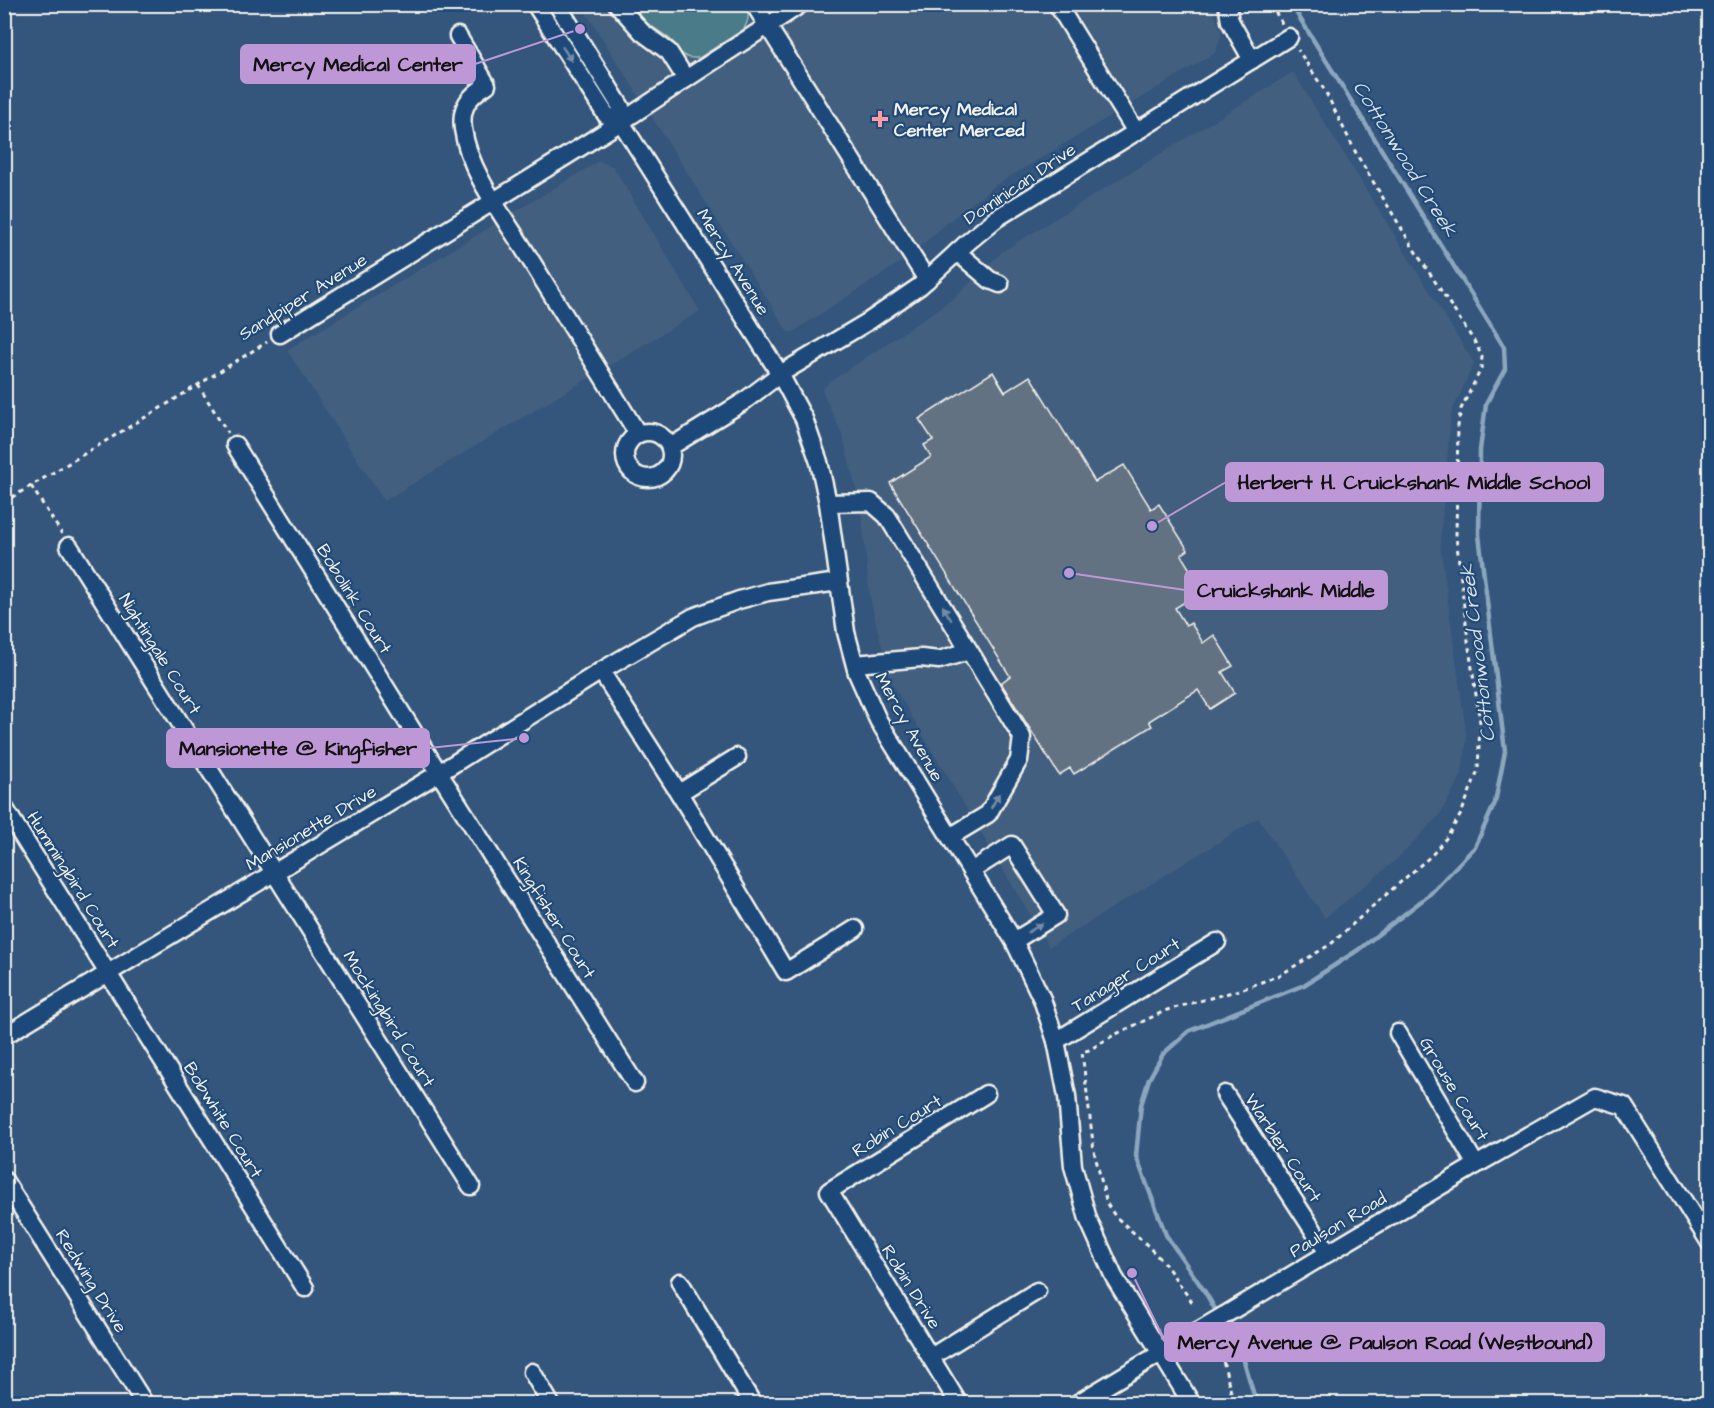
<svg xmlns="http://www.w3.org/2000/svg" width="1714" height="1408" viewBox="0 0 1714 1408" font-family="'Architects Daughter',sans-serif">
<rect width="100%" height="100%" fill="#34567d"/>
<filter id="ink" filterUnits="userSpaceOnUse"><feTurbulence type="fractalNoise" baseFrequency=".0167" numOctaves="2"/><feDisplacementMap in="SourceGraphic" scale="12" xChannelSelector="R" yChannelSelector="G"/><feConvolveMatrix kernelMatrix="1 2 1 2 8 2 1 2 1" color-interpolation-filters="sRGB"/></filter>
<g filter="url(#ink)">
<g fill="#425e7f">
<polygon points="1210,4 1222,33 1215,53 996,185 958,214 904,260 793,332 788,332 581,5"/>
<polygon points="1293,72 1474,363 1451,414 1440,543 1467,740 1461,777 1439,816 1396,860 1325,918 1258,818 1049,947 890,680 870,598 861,509 843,437 822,390 828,383 953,299 1003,251"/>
<polygon points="599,161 613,166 700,311 384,501 287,350"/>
</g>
<path fill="#4a7c88" stroke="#9fb6b8" stroke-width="1.5" d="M632 4 744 5C750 14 749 21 743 30L699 58C694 58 689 59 685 56 679 53 677 46 672 41 660 29 640 23 631 7Z"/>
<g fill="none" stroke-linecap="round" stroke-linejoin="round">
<g stroke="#8ba7bd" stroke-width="4.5">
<polyline points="1218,1314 1205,1292 1166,1235 1136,1156 1141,1105 1149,1079 1163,1054 1189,1031 1304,985 1358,950 1429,895 1475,847 1495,803 1505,751 1479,535 1480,450 1486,404 1505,369 1504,347 1291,4"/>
<polyline points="1222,1321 1242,1354 1253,1392 1258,1404"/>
</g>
</g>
<polygon fill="#647283" stroke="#f4f1e8" stroke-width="1.5" points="993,372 1005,392 1030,376 1095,482 1124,465 1151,509 1159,504 1188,550 1181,555 1203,591 1175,608 1186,626 1191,623 1203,643 1214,635 1233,666 1222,672 1235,693 1210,709 1198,690 1149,721 1152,726 1074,774 1070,768 1059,775 1001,683 1010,676 890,483 931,457 924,445 933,440 919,419"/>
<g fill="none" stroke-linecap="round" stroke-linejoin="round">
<g stroke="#f4f1e8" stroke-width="21">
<g id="minor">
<polyline points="535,4 606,115 621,122"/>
<polyline points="557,4 621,107 621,122 780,374 804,419 819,462 828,503 846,632 857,673 878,720 1014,941 1042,999 1056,1041 1067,1096 1073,1166 1088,1219 1114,1277 1192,1404"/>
<polyline points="617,4 642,32 669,52 686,79"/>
<polyline points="754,4 927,280"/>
<polyline points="1057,4 1136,132"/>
<polyline points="1227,4 1230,21 1252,60"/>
<path d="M458 36 487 85C469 96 460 107 463 129 469 172 503 215 525 251 562 312 600 373 638 434"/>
<polyline points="957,252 990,280 1000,284"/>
<polyline points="280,334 621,122 686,79 801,4"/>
<circle cx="648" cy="455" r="23"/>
<polyline points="235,445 439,773 635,1083"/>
<polyline points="670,447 743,402 780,374 869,321 920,286 968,242 997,218 1289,37"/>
<polyline points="828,503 871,502 887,516 1022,737 1019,760 988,814 950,837"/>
<polyline points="69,546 471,1186"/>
<polyline points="855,664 921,658 939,660 969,651"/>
<polyline points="601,671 679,793 786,972 855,929"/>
<polyline points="679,793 737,757"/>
<polyline points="4,807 305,1288"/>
<polyline points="971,871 1012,845 1056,915 1014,941"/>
<polyline points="1398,1033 1476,1165"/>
<polyline points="4,1036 439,773 601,671 693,617 739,600 768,592 838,582"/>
<polyline points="1056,1041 1217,942"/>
<polyline points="1225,1094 1328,1253"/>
<polyline points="4,1180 145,1404"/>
<polyline points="680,1282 753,1404"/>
<polyline points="1223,1316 1476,1165 1595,1097 1624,1106 1710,1243"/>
<polyline points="931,1357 1037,1291"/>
<polyline points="532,1372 551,1404"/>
<polyline points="959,1404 829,1191 986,1094"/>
<polyline points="1076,1404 1191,1335"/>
</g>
</g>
<g stroke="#f4f1e8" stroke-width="3" stroke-dasharray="4.5 4.5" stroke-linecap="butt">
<polyline points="1271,4 1282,24"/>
<polyline points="198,385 228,433"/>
<polyline points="31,486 62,534"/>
<polyline points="4,502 164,406 267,342"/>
<polyline points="1192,1302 1165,1264 1146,1244 1115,1216 1107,1204 1094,1151 1082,1052 1089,1050 1114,1035 1167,1010 1243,989 1280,975 1331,944 1374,905 1432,855 1447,837 1461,814 1478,770 1480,722 1468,641 1456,536 1458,426 1461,409 1481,369 1482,357 1476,344 1417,254 1357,155 1325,91 1298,50"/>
<polyline points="1221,1353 1234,1404"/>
</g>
<use href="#minor" stroke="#1f4a7a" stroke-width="16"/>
<g stroke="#f4f1e8" stroke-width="21" stroke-linecap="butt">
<polyline id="minor-bridge" points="1191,1335 1223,1316"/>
</g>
<use href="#minor-bridge" stroke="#1f4a7a" stroke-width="16"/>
</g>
<defs><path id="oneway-solid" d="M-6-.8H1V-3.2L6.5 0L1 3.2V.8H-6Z" transform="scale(1.5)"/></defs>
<g fill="#748da6">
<use href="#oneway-solid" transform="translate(567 54) rotate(57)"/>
<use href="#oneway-solid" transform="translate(947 613) rotate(-121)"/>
<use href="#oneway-solid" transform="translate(995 801) rotate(-61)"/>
<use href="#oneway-solid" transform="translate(1035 928) rotate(-32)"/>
</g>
</g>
<path fill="#ff9aa2" stroke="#1f4a7a" stroke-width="2" d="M877 110h6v6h6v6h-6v6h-6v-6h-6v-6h6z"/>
<g text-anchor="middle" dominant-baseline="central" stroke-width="4.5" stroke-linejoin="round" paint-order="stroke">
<g font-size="18" font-weight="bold" fill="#f4f1e8" stroke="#1f4a7a" text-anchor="start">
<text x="894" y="109">Mercy Medical<tspan x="894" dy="21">Center Merced</tspan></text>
</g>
<g font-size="18" fill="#f4f1e8" stroke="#1f4a7a">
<text transform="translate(1020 184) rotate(-34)">Dominican Drive</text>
<text transform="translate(733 262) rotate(58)">Mercy Avenue</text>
<text transform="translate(303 297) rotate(-32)">Sandpiper Avenue</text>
<text transform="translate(354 599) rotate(58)">Bobolink Court</text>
<text transform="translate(160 654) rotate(58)">Nightingale Court</text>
<text transform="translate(909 727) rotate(61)">Mercy Avenue</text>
<text transform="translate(311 828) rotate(-31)">Mansionette Drive</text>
<text transform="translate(73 880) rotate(58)">Hummingbird Court</text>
<text transform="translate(554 918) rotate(58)">Kingfisher Court</text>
<text transform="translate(1126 975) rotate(-32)">Tanager Court</text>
<text transform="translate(389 1019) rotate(58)">Mockingbird Court</text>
<text transform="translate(1454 1089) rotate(59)">Grouse Court</text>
<text transform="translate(223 1120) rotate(58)">Bobwhite Court</text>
<text transform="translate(897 1126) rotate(-32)">Robin Court</text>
<text transform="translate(1283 1148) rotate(57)">Warbler Court</text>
<text transform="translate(1338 1225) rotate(-31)">Paulson Road</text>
<text transform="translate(91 1281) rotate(58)">Redwing Drive</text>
<text transform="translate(911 1287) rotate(58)">Robin Drive</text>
</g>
<g font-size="20" font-style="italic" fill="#dadedd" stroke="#1f4a7a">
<text transform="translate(1405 159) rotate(58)">Cottonwood Creek</text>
<text transform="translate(1478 653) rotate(-97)">Cottonwood Creek</text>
</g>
</g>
<path fill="none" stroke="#be98d6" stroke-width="2" d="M580 29L475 64M1152 526L1226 482M1069 573L1185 590M524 738L429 748M1132 1273L1165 1342"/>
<g fill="#be98d6" stroke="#1f4a7a" stroke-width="2">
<circle cx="580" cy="29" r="6"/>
<circle cx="1152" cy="526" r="6"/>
<circle cx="1069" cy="573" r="6"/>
<circle cx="524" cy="738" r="6"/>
<circle cx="1132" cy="1273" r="6"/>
</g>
<g fill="#be98d6" stroke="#be98d6" stroke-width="2">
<rect x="241" y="45" width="234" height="38" rx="6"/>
<rect x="1226" y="463" width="377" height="38" rx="6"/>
<rect x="1185" y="571" width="202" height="38" rx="6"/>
<rect x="167" y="729" width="262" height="38" rx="6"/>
<rect x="1165" y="1323" width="439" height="38" rx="6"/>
</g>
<g font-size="20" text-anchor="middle" font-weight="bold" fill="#111">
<text x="358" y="71">Mercy Medical Center</text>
<text x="1414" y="489">Herbert H. Cruickshank Middle School</text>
<text x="1286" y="597">Cruickshank Middle</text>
<text x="298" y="755">Mansionette @ Kingfisher</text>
<text x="1385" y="1349">Mercy Avenue @ Paulson Road (Westbound)</text>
</g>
<rect width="1714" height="1408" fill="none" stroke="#1f4a7a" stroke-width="24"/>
<rect x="12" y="12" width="1690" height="1384" fill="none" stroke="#f4f1e8" stroke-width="2" filter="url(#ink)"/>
</svg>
